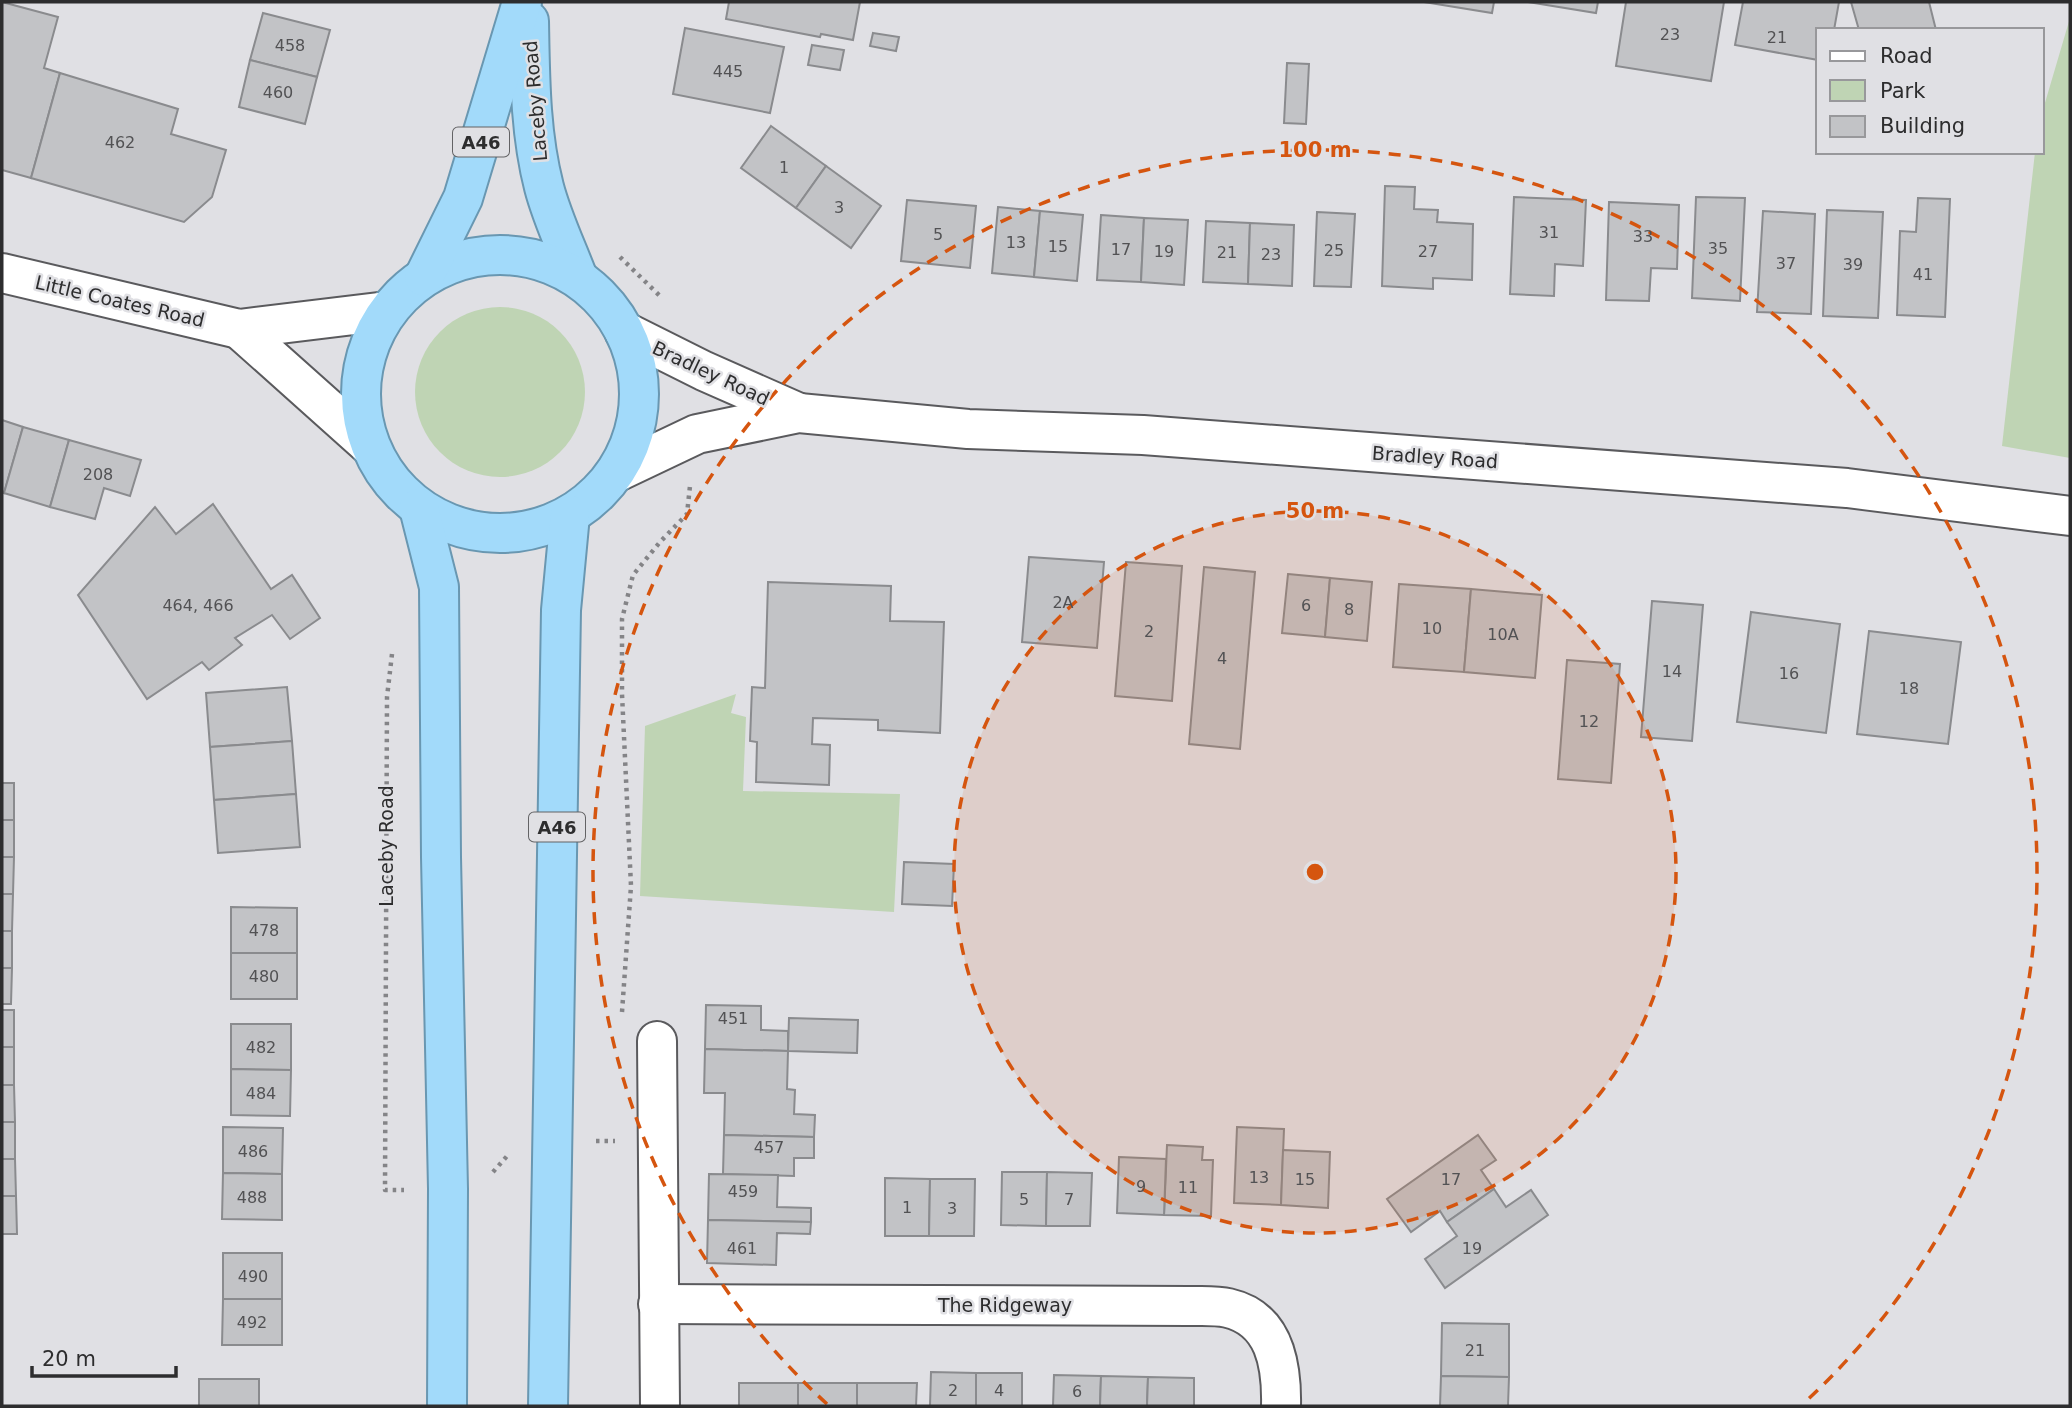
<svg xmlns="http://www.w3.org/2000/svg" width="2072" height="1408" viewBox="0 0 2072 1408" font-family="'DejaVu Sans',sans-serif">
<rect width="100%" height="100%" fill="#e0e0e4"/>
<g fill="#bfd4b4">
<polygon points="2070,18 2070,458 2002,446 2035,152 2042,152 2042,113"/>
<circle cx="500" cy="392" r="85"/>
<polygon points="736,694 731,713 746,717 743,791 900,794 894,912 640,896 645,726"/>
</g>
<g fill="#c2c3c6" stroke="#8a8b8e" stroke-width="2">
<polygon points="2,2 58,17 44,68 60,73 31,178 2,170"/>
<polygon points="729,2 860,2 853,40 821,34 820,37 726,19"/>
<polygon points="1424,2 1494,2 1492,13"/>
<polygon points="1528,2 1598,2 1596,13"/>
<polygon points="1626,2 1724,2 1711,81 1616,66"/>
<polygon points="1743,2 1839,2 1834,30 1818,30 1818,60 1735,45"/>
<polygon points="1851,2 1929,2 1936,30 1859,30"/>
<polygon points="263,13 330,30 317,77 250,60"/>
<polygon points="685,28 784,47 770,113 673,94"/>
<polygon points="873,33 899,37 896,51 870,46"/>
<polygon points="812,45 844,50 840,70 808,65"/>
<polygon points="250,60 317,77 305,124 239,107"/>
<polygon points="1287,63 1309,64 1306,124 1284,123"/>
<polygon points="60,73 178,109 171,134 226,150 212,197 184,222 31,178"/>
<polygon points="771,126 826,166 796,208 741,168"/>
<polygon points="826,166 881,206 851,248 796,208"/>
<polygon points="1385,186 1415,187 1414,209 1438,210 1437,222 1473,224 1472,280 1433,278 1433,289 1382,286"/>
<polygon points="1514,197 1586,200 1583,266 1555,264 1554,296 1510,294"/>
<polygon points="1696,197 1745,198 1740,301 1692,298"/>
<polygon points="1918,198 1950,199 1945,317 1897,315 1900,231 1916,232"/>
<polygon points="907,200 976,206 970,268 901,261"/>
<polygon points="1609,202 1679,205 1677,269 1651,268 1649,301 1606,300"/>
<polygon points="998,207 1040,211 1034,277 992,273"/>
<polygon points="1827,210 1883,212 1878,318 1823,316"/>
<polygon points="1040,211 1083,215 1077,281 1034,277"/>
<polygon points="1763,211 1815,214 1811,314 1757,312"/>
<polygon points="1317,212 1355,214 1351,287 1314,286"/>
<polygon points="1101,215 1144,218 1141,282 1097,280"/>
<polygon points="1144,218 1188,220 1184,285 1141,282"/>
<polygon points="1206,221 1250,223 1248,284 1203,282"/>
<polygon points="1250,223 1294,225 1292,286 1248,284"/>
<polygon points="2,420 23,427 4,493 2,492"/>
<polygon points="23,427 69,440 50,507 4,493"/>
<polygon points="69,440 141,460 130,496 104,488 95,519 50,507"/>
<polygon points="213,504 271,589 292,575 320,618 290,639 272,615 235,638 242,645 209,670 202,662 147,699 78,595 155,507 176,534"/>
<polygon points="1029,557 1104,562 1097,648 1022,642"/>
<polygon points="1126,562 1182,566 1172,701 1115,696"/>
<polygon points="1204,567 1255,572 1240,749 1189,744"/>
<polygon points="1288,574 1330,578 1325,637 1282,633"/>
<polygon points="1330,578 1372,582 1367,641 1325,637"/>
<polygon points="768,582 891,586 890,621 944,622 940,733 878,730 878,720 813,718 812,744 830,745 829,785 756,782 757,742 750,741 752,687 765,688"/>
<polygon points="1399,584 1471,589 1464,672 1393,667"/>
<polygon points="1471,589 1542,595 1535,678 1464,672"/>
<polygon points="1652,601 1703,605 1692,741 1641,737"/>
<polygon points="1751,612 1840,624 1826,733 1737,722"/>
<polygon points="1869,631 1961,642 1948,744 1857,734"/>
<polygon points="1567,660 1620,664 1611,783 1558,779"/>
<polygon points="287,687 292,741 210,747 206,693"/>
<polygon points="292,741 296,794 214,800 210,747"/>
<rect x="2" y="783" width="12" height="37"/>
<polygon points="296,794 300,847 218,853 214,800"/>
<rect x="2" y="820" width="12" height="37"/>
<polygon points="2,857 14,857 13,894 2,894"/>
<polygon points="904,862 954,864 952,906 902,904"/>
<polygon points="2,894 13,894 12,931 2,931"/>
<polygon points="231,907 297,908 297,953 231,953"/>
<rect x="2" y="931" width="10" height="37"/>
<rect x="231" y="953" width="66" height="46"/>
<polygon points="2,968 12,968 11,1004 2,1004"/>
<polygon points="706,1005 761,1006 761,1030 788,1031 788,1051 705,1049"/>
<rect x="2" y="1010" width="12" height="37"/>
<polygon points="789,1018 858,1020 857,1053 788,1051"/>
<polygon points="231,1024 291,1024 291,1070 231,1069"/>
<rect x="2" y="1047" width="12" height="38"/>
<polygon points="705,1049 788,1051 787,1089 795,1090 794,1114 815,1115 814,1137 724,1135 725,1093 704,1093"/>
<polygon points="231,1069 291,1070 290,1116 231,1115"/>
<polygon points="2,1085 14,1085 15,1122 2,1122"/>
<rect x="2" y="1122" width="13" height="37"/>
<polygon points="223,1127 283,1128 282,1174 223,1173"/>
<polygon points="1237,1127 1284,1129 1281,1205 1234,1203"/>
<polygon points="724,1135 814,1137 814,1158 794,1158 794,1176 723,1174"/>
<polygon points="1478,1135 1496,1160 1481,1170 1494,1189 1447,1222 1440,1211 1411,1232 1387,1199"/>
<polygon points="1167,1145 1203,1147 1202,1160 1213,1160 1211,1216 1164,1215"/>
<polygon points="1283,1150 1330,1152 1328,1208 1281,1205"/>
<polygon points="1119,1157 1166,1159 1164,1215 1117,1213"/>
<polygon points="2,1159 15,1159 16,1196 2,1196"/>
<polygon points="1002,1172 1047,1172 1046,1226 1001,1225"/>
<polygon points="1047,1172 1092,1173 1090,1226 1046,1226"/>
<polygon points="223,1173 282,1174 282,1220 222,1219"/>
<polygon points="709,1174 778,1175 777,1207 811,1208 811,1222 708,1220"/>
<polygon points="885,1178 930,1179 929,1236 885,1236"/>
<polygon points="930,1179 975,1179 974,1236 929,1236"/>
<polygon points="1494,1189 1506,1207 1531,1190 1548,1215 1445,1288 1425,1259 1457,1236 1447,1222"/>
<polygon points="2,1196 16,1196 17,1234 2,1234"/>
<polygon points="708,1220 811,1222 810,1234 777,1233 776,1265 707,1263"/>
<rect x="223" y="1253" width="59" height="46"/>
<polygon points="223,1299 282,1299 282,1345 222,1345"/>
<polygon points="1442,1323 1509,1324 1509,1377 1441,1376"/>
<polygon points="931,1372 976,1373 976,1406 930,1406"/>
<rect x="976" y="1373" width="46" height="33"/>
<polygon points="1054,1375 1101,1376 1100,1406 1053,1406"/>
<polygon points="1101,1376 1148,1377 1147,1406 1100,1406"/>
<polygon points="1441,1376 1509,1377 1508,1406 1440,1406"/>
<polygon points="1148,1377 1194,1378 1194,1406 1147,1406"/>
<rect x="199" y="1379" width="60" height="27"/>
<rect x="739" y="1383" width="59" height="23"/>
<rect x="798" y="1383" width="59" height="23"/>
<polygon points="857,1383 917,1383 916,1406 857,1406"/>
</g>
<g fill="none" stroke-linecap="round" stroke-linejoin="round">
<g stroke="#5a5a5d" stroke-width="42">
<g id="minor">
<polyline points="657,1041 660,1406"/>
<path d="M658 1304 1189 1306C1201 1306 1216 1305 1228 1308 1275 1319 1282 1365 1281 1406"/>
</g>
</g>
<g stroke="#5a5a5d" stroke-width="42">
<g id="tertiary">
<polyline points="624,331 704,371 799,413"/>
<polyline points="615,473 697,434 799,413 968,429 1143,435 1847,488 2070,516"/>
</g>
</g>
<g stroke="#5a5a5d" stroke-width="42">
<g id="secondary">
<polyline points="2,273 239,329 387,311"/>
<polyline points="239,329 370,446"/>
</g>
</g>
<g stroke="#6997b1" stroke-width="42">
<g id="trunk">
<path d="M529 21C530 77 530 133 544 187 552 218 567 249 578 278"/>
<circle cx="500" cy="394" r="139"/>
<polyline points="424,277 463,198 522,2"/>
<polyline points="419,508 439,587 441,857 448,1189 447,1406"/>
<polyline points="548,1406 561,610 570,515"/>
</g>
</g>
<g stroke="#848487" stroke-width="4.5" stroke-dasharray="3.5 5" stroke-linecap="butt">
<polyline points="620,257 661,297"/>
<polyline points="392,654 387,697 385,1190 404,1190"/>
<polyline points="622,1012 631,886 622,694 622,619 633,575 660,542 687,514 690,486"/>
<polyline points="596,1141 615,1141"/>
<polyline points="493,1172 508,1155"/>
</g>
<use href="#minor" stroke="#fff" stroke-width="38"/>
<use href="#tertiary" stroke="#fff" stroke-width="38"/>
<use href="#secondary" stroke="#fff" stroke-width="38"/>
<use href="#trunk" stroke="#a2dafa" stroke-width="38"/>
</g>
<circle cx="1315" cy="872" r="361" fill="#d5550f" fill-opacity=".12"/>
<g fill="none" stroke="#d5550f" stroke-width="3.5" stroke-dasharray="12 9">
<circle cx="1315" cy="872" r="361"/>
<path d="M827 1404A722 722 0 1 1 1803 1404"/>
</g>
<g text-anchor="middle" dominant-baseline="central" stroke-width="5" stroke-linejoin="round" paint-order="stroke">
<g font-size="16" fill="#525254">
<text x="1670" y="34">23</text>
<text x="1777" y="37">21</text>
<text x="290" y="45">458</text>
<text x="728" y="71">445</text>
<text x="278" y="92">460</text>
<text x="120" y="142">462</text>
<text x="784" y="167">1</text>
<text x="839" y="207">3</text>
<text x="1549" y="232">31</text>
<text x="938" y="234">5</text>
<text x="1643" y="236">33</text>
<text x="1016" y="242">13</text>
<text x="1058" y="246">15</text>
<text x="1718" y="248">35</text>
<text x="1121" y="249">17</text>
<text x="1334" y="250">25</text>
<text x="1164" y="251">19</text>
<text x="1428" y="251">27</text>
<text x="1227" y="252">21</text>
<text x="1271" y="254">23</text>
<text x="1786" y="263">37</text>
<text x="1853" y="264">39</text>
<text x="1923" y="274">41</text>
<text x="98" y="474">208</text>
<text x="1063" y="602">2A</text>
<text x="198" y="605">464, 466</text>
<text x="1306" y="605">6</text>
<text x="1349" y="609">8</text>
<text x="1432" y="628">10</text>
<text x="1149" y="631">2</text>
<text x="1503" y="634">10A</text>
<text x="1222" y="658">4</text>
<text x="1672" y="671">14</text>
<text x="1789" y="673">16</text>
<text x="1909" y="688">18</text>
<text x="1589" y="721">12</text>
<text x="264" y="930">478</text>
<text x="264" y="976">480</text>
<text x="733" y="1018">451</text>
<text x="261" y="1047">482</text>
<text x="261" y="1093">484</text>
<text x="769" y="1147">457</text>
<text x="253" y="1151">486</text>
<text x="1259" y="1177">13</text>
<text x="1305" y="1179">15</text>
<text x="1451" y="1179">17</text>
<text x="1141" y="1186">9</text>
<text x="1188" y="1187">11</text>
<text x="743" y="1191">459</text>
<text x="252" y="1197">488</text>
<text x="1024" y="1199">5</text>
<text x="1069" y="1199">7</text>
<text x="907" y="1207">1</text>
<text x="952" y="1208">3</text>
<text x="742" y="1248">461</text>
<text x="1472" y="1248">19</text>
<text x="253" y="1276">490</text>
<text x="252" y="1322">492</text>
<text x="1475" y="1350">21</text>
<text x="953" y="1390">2</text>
<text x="999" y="1390">4</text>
<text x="1077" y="1391">6</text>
</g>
<g fill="#e0e0e4" stroke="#636365" stroke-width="2">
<rect x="453" y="127.5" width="56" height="29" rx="5"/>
<rect x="529" y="812.5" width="56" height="29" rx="5"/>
</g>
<g font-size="18" font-weight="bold" fill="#2d2d2e">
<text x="481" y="142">A46</text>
<text x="557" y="827">A46</text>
</g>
<g font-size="19" fill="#2d2d2e" stroke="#e0e0e4">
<text transform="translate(535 101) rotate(-95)">Laceby Road</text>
<text transform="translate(120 301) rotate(13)">Little Coates Road</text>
<text transform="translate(711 373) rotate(25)">Bradley Road</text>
<text transform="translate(1435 457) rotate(4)">Bradley Road</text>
<text transform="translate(386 846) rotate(-90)">Laceby Road</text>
<text x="1005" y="1305">The Ridgeway</text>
</g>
</g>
<circle cx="1315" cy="872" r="10" fill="#d5550f" stroke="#e0e0e4" stroke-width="3.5"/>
<g font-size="21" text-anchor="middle" font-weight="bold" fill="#d5550f" stroke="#e0e0e4" stroke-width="5" stroke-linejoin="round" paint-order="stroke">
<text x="1315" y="157">100 m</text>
<text x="1315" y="518">50 m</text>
</g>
<rect width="2072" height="1408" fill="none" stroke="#2d2d2e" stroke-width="7"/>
<rect x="1816" y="28" width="228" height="126" fill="#e0e0e4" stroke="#98989b" stroke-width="2"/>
<rect x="1830" y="51" width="35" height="10" fill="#ffffff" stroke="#98989b" stroke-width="2"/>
<text x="1880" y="63" font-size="21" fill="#2d2d2e">Road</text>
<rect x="1830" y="80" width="35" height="21" fill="#bfd4b4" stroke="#98989b" stroke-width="2"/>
<text x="1880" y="98" font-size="21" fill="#2d2d2e">Park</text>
<rect x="1830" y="116" width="35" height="21" fill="#c2c3c6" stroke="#98989b" stroke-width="2"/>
<text x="1880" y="133" font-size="21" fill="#2d2d2e">Building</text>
<path d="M32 1366v10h144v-10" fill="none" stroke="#2d2d2e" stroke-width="3.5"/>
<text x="42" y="1366" font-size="21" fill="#2d2d2e" stroke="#e0e0e4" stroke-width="5" paint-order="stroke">20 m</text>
</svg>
